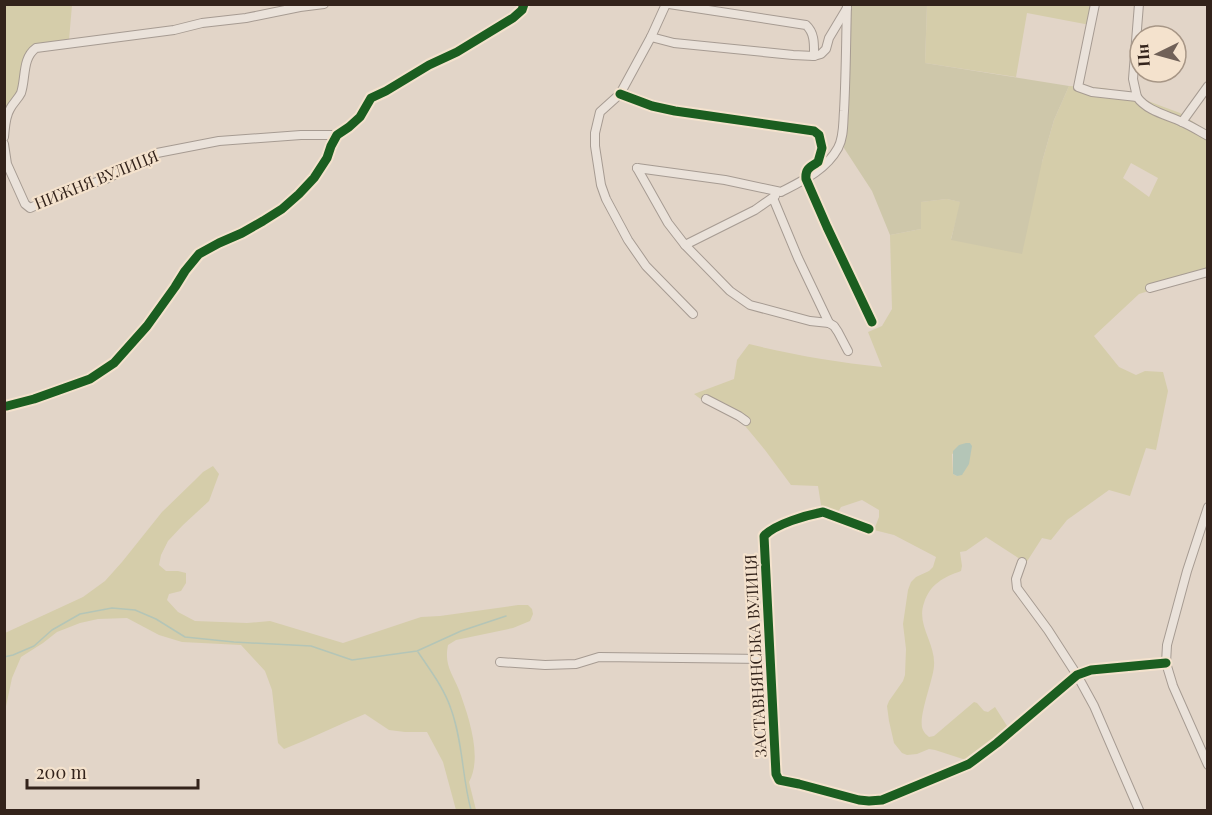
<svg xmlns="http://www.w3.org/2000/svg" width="1212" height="815" viewBox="0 0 1212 815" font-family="'Playfair Display',serif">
<rect width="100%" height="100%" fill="#e2d5c8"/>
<g fill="#d5cdaa" fill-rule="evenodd">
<polygon points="4,5 72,5 69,40 39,45 32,57 23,93 4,113"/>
<polygon points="927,5 1093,5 1090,25 1027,13 1016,77 925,63"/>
<path d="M1069 86 1104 88 1129 94 1180 113 1207 131V273L1139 294 1094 336 1119 367 1136 375 1145 371 1163 372 1168 391 1156 450 1146 448 1130 496 1109 490 1067 520 1051 540 1042 538 1026 563 986 537 966 551 960 552 962 566 961 571C944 577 930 584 924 603 916 625 936 644 934 666 933 681 917 719 923 730 924 733 927 735 929 737L934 736 974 702 977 703 984 711 988 712 995 707 1009 729 969 761 935 750 929 749 917 754 907 755 902 753 894 743 889 721 887 706 889 701 903 681 905 675 906 649 903 624 908 590 911 582 916 577 929 571 933 567 936 557 894 535 874 530 879 517V510L862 500 841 507 834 519 819 514 821 505 818 486 791 485 765 450 741 421 706 403 694 394 734 379 737 360 749 344C793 355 837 362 882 367L868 332 882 326 892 309 890 235 921 229 920 202 947 199 961 202 951 239 1042 162 1054 120ZM1131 163 1158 178 1149 197 1123 178ZM970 443C975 454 963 466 957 476L953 474 952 454Z"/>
<path d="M213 466 219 474 209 501 183 525 168 541 161 555 159 565 166 571H178L186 573V583L181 591 169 594 167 600 178 612 195 621 247 623 270 621 343 643 421 617 440 616 518 605H528L532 609 533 614 530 621 513 628 456 640 448 645C444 665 452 673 459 690 468 715 483 757 469 782L476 810H456L443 762 427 732H405L389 730 365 714C338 725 312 738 284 749L278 743 272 690 265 671 241 645 182 642 159 635 127 618 98 619 80 623 57 632 43 643 21 657 12 678 5 711V633L83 597 105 581 122 562 162 512 194 481 203 472Z"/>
</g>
<polygon fill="#cec7aa" points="850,5 927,5 925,63 1069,86 1054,120 1042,162 1022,254 951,240 960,202 947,199 921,202 921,229 890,235 872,191 844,148"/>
<polygon fill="#b4c5b7" points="966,443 970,443 972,446 969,464 962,475 957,476 953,474 953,451 959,445"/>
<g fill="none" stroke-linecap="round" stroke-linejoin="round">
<g stroke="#b4c5b7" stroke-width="1.5">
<path d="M418 652C430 670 444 688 451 709 463 742 462 777 471 810"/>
<polyline points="4,657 13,655 34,646 52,630 80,614 112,608 135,610 156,619 185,637 234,642 311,646 352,660 417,651 461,631 506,616"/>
</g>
<g stroke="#a69b92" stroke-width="10">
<g id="minor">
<polyline points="666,4 651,37 620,94 600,112 595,133 595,146 601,185 606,199 628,240 646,266 693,314"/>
<path d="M669 4 806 25C815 33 814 45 814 56"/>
<path d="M1095 4 1078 87 1092 92 1137 97C1147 111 1167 115 1182 122 1191 126 1199 131 1208 136"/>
<polyline points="651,37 674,43 793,55 814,56 821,54 826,49 829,38 847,8"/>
<path d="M620 94 652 106 675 111 814 131 819 135 822 148 818 162C810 167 805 169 806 179L827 227 872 322"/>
<polyline points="1137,97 1133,79 1139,4"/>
<polyline points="1182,122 1208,86"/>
<path d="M4 137C5 128 5 117 10 109 13 103 18 99 21 93 26 78 22 58 36 48L174 30 202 23 246 18 300 7 324 4"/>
<polyline points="4,144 7,164 25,204 30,208 68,191 106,179 157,153 219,141 301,135 337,135"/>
<path d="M637 168 725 180 781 192C802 181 826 170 838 148 844 137 843 123 844 111 846 76 846 40 847 4"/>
<polyline points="637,168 668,223 685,245 730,291 750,305 810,321 829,323 834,326 838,332 848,351"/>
<polyline points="773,198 798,258 829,323"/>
<polyline points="685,245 755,210 775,196"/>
<polyline points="1150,288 1208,272"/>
<polyline points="706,399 739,416 746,421"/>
<polyline points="7,406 34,399 90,379 114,363 147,326 175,287 185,271 199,254 219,243 242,233 263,221 282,209 299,194 314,178 327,158 331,146 337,135 349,127 360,117 371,98 386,91 429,65 457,52 513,18 522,10 524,4"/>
<polyline points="1208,507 1187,571 1167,645 1166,663 1173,686 1208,765"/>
<path d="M869 529 823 512C807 515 775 524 764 536L776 774 779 780 799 784 859 800 869 801 882 800 969 764 997 743 1077 675 1091 670 1166 663"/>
<polyline points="1022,562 1016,579 1017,588 1048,630 1077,675 1094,706 1139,810"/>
<polyline points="500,662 545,665 576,664 599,657 770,659"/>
</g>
</g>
<use href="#minor" stroke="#eae2da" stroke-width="8"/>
<g stroke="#f4e2cd" stroke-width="13">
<g id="cycleway">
<path d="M620 94 652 106 675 111 814 131 819 135 822 148 818 162C810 167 805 169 806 179L827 227 872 322"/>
<polyline points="7,406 34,399 90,379 114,363 147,326 175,287 185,271 199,254 219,243 242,233 263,221 282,209 299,194 314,178 327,158 331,146 337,135 349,127 360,117 371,98 386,91 429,65 457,52 513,18 522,10 524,4"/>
<path d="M869 529 823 512C807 515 775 524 764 536L776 774 779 780 799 784 859 800 869 801 882 800 969 764 997 743 1077 675 1091 670 1166 663"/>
</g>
</g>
<use href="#cycleway" stroke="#1b5e20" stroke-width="9"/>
</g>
<g text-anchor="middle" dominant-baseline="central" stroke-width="4.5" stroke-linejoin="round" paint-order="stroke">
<g font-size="16" fill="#33231b" stroke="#f4e2cd">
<text transform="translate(96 179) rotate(-22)">НИЖНЯ ВУЛИЦЯ</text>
<text transform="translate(755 656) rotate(-93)">ЗАСТАВНЯНСЬКА ВУЛИЦЯ</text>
</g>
</g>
<rect width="1212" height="815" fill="none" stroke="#33231b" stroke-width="12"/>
<g transform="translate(1158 54) rotate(265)"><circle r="28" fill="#f4e2cd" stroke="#a79686" stroke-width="1.5"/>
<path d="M0-4.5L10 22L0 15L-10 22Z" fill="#706158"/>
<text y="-9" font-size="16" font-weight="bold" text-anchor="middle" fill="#33231b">Пн</text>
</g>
<path d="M27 779v9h171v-9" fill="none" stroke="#33231b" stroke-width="3"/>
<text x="36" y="779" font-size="18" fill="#33231b" stroke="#f4e2cd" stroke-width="4.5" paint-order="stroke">200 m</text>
</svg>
